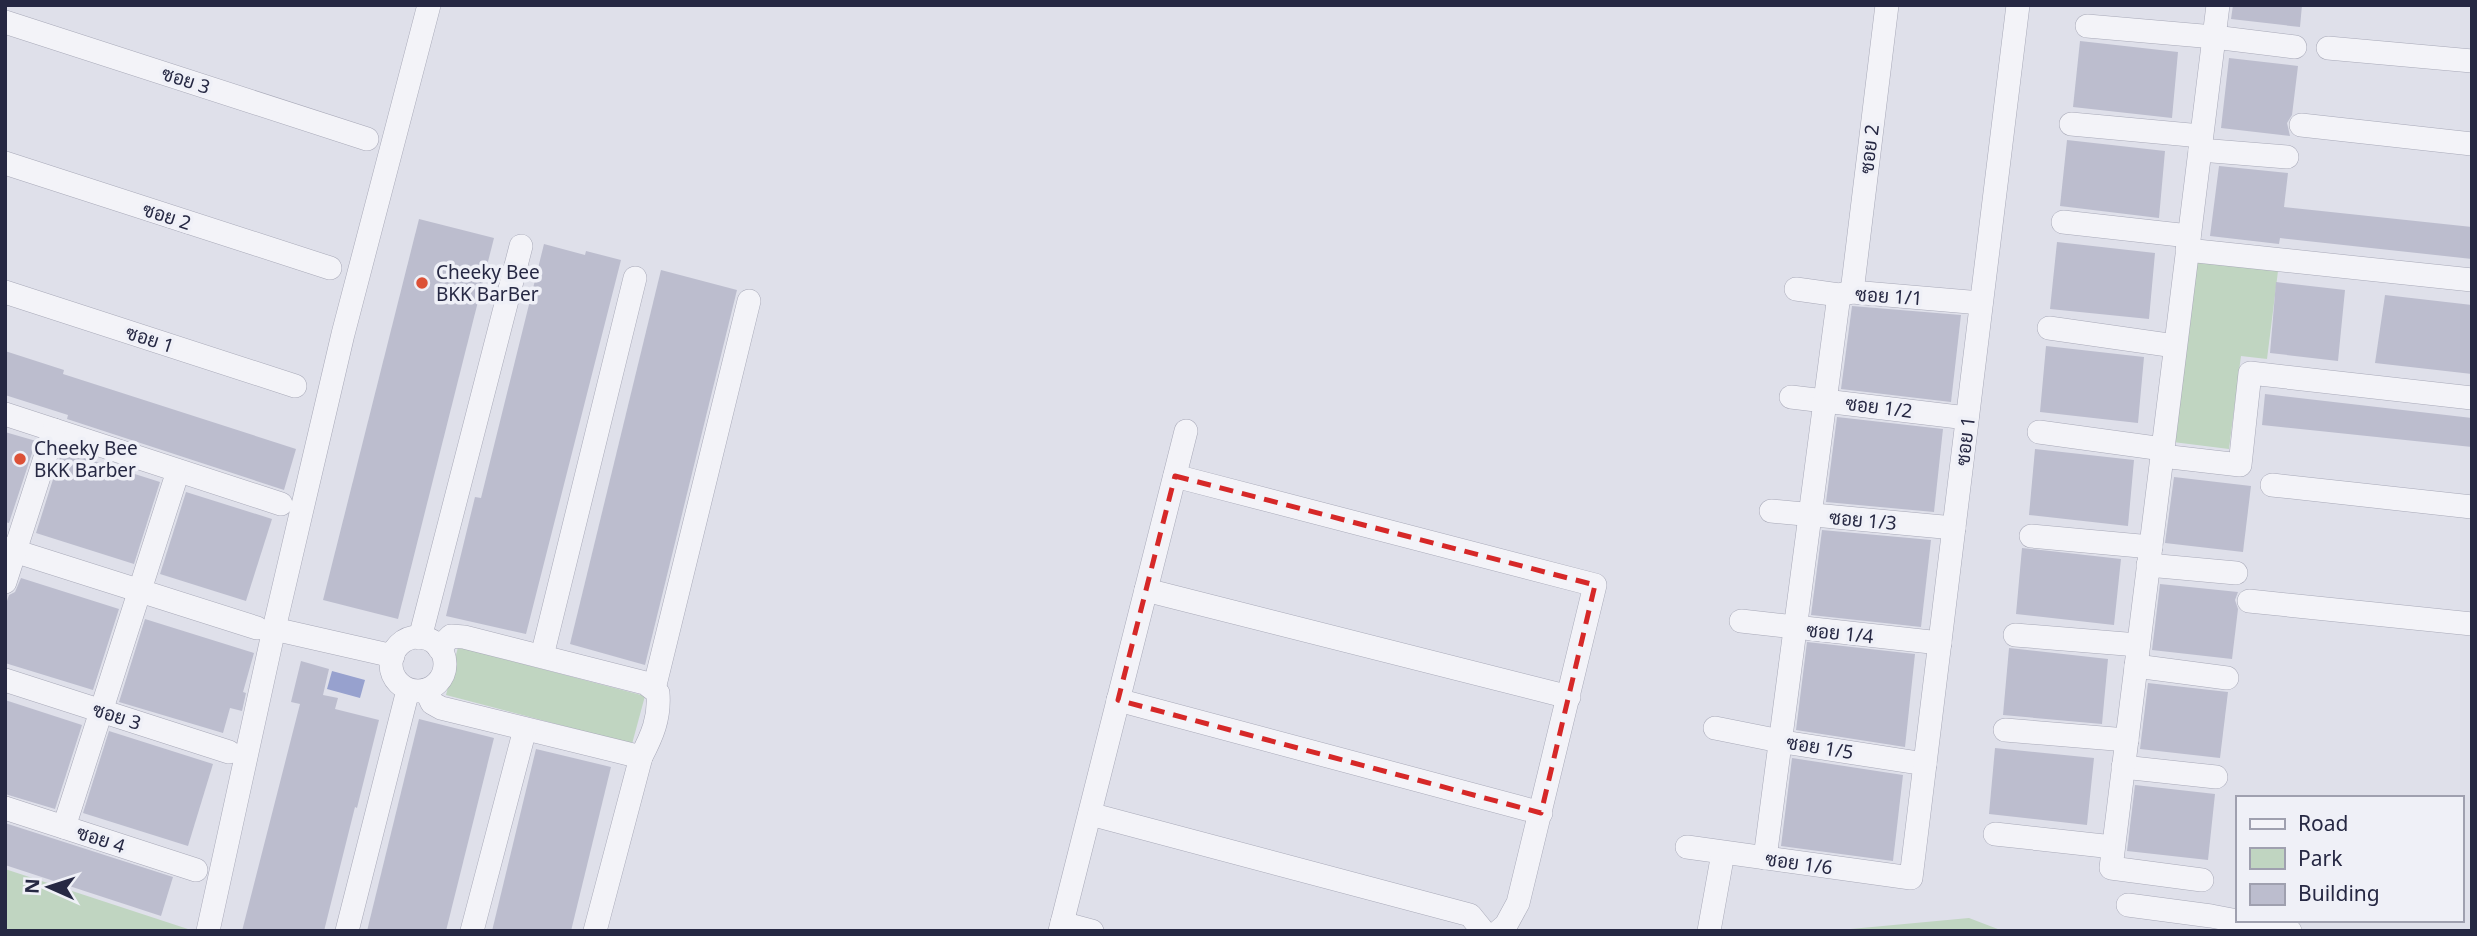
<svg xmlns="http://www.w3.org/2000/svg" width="2477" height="936" viewBox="0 0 2477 936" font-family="'Noto Sans',Sarabun,sans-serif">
<rect width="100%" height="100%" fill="#dfe0ea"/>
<g fill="#c0d5c1">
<polygon points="2197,261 2278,271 2267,359 2241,356 2229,449 2173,442"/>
<polygon points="458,647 645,696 632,744 446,695"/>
<polygon points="5,869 194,931 5,931"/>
<polygon points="1969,918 2003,931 1829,931"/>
</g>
<polygon fill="#97a1ce" points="332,671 365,680 360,698 327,689"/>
<g fill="#bcbdce">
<polygon points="2233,5 2302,5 2300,27 2231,19"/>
<polygon points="2080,41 2178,52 2172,118 2073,107"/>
<polygon points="2229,58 2298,66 2292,115 2287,123 2290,136 2221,128"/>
<polygon points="2067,140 2165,151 2159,218 2060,206"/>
<polygon points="2219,166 2288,173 2284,207 2472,227 2472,259 2280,238 2279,244 2210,236"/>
<polygon points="419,219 494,238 398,619 323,600"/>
<polygon points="2057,242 2155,253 2149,319 2050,309"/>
<polygon points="544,244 585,255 586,251 621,260 526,634 446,616 475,497 481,498"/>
<polygon points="661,270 737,290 645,665 570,644"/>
<polygon points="2276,282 2345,290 2338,361 2270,353"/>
<polygon points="2385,295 2472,305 2472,374 2375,363"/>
<polygon points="1852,306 1961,315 1951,402 1841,389"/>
<polygon points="2046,346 2144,357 2138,423 2040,412"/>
<polygon points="5,351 64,370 63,374 296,449 284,490 67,419 68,415 5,395"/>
<polygon points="2265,394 2472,418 2472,447 2262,425"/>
<polygon points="1837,417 1943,429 1934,512 1826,502"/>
<polygon points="5,432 36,441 9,523 5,522"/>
<polygon points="2035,449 2134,460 2128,526 2029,515"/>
<polygon points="62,451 160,482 134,564 36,533"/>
<polygon points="2174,477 2251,486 2243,552 2165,543"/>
<polygon points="186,492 272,519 246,601 160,574"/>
<polygon points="1822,530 1931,540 1921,627 1811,615"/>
<polygon points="2022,548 2121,559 2114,625 2016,614"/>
<polygon points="21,578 119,609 93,690 5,663 5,607 9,595 15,592"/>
<polygon points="2160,584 2238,592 2235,600 2238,609 2232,659 2152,650"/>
<polygon points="145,619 254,653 243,692 246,693 242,711 230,708 223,733 119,702"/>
<polygon points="1807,642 1915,654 1905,747 1796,730"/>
<polygon points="2009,648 2108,659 2102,724 2003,715"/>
<polygon points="301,661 329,669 323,695 338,698 335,709 379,720 357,808 355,807 324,931 242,931 300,704 291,702"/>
<polygon points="2148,683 2228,692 2220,758 2140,749"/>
<polygon points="5,700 82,725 55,809 5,794"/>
<polygon points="419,719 494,738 446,931 367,931"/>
<polygon points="109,731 213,764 188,846 83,813"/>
<polygon points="1995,748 2094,758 2087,825 1989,814"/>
<polygon points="536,749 611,767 571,931 492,931"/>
<polygon points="1792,758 1903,775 1893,861 1781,846"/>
<polygon points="2135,785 2215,794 2208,860 2127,851"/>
<polygon points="5,823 173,877 161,916 5,865"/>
</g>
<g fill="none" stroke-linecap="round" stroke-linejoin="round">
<g stroke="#a8a9b8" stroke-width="24">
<g id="minor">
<polyline points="5,22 367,139"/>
<polyline points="2087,26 2214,37 2295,47"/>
<polyline points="2328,48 2472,61"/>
<polyline points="2071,124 2201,136"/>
<polyline points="2301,125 2472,144"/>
<polyline points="2200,150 2287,157"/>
<polyline points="5,163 330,268"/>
<polyline points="2063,222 2189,236"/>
<polyline points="2187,250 2472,280"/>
<polyline points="1796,289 1839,295 1852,292 1981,303"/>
<polyline points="5,292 295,386"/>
<polyline points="1852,292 1887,5"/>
<polyline points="2049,328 2175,346"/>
<polyline points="1791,397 1967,418"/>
<polyline points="5,414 281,504"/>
<polyline points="2039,432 2163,449"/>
<polyline points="2162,456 2240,465 2250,373 2472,398"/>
<polyline points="1175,476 1595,585 1518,903 1506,925 1499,931"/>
<polyline points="2272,485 2472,507"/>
<polyline points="1771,511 1954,528"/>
<polyline points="2031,536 2151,547"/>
<polyline points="5,548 257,628"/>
<polyline points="2148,565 2236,573"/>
<polyline points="5,582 54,430"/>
<polyline points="1146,590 1569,697"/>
<polyline points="2249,601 2472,624"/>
<polyline points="1741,621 1940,643"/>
<polyline points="274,629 393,656"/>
<polyline points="2015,635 2138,645"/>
<circle cx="418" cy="664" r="27"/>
<polyline points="420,638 521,246"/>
<path d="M439 648 451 636 464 637 645 683 658 693C660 718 652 736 641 757L595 931"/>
<polyline points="542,656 635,278"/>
<polyline points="2136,666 2227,678"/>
<polyline points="5,680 229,752"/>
<polyline points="654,689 749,301"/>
<polyline points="426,690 432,703 441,708 641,757"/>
<polyline points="1118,700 1541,813"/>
<polyline points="1715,728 1790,743 1925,764"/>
<polyline points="2005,730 2127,740"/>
<polyline points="2123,767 2216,777"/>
<polyline points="5,808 196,870"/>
<polyline points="1090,814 1470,915 1483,931"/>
<polyline points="64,827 178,471"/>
<polyline points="1995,834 2113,847"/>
<polyline points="1687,847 1911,878 2018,5"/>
<polyline points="1765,858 1839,295"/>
<polyline points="2202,880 2111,868 2218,5"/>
<polyline points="2128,905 2211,916 2290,931"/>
<polyline points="1062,923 1092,931"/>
<polyline points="208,931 274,629 343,334 429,5"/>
<polyline points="347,931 408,690"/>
<polyline points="472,931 525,729"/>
<polyline points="1060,931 1186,431"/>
<polyline points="1709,931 1723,853"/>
</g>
</g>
<use href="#minor" stroke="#f3f3f8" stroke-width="23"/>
</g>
<path fill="none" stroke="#d62828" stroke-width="5" stroke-dasharray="14 9" stroke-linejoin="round" d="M1175 476 1595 585 1541 813 1118 700Z"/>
<g fill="#dc5137" stroke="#eff0f7" stroke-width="2.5">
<circle cx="422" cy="283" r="7"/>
<circle cx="20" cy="459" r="7"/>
</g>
<g text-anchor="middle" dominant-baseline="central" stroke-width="7" stroke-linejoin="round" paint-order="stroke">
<g font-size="19" fill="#262843" stroke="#eff0f7">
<text transform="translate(186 80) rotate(18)">ซอย 3</text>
<text transform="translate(1869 149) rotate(-83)">ซอย 2</text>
<text transform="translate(167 216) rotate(18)">ซอย 2</text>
<text transform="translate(1889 296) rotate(4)">ซอย 1/1</text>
<text transform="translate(150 339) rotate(18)">ซอย 1</text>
<text transform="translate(1879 407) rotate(7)">ซอย 1/2</text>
<text transform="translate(1965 441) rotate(-83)">ซอย 1</text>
<text transform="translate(1863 520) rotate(5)">ซอย 1/3</text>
<text transform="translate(1840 633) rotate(6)">ซอย 1/4</text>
<text transform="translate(117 716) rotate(18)">ซอย 3</text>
<text transform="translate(1820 747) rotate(9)">ซอย 1/5</text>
<text transform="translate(101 839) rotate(18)">ซอย 4</text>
<text transform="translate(1799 863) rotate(8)">ซอย 1/6</text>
</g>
<g font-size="19" fill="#262843" stroke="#eff0f7" text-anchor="start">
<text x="436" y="272">Cheeky Bee<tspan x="436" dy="22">BKK BarBer</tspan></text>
<text x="34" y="448">Cheeky Bee<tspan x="34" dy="22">BKK Barber</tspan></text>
</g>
</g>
<rect width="2477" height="936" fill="none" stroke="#262843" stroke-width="14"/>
<rect x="2236" y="796" width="228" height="126" fill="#eff0f7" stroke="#9fa0af" stroke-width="2"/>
<rect x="2250" y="819" width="35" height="10" fill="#f3f3f8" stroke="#9fa0af" stroke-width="2"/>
<text x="2298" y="831" font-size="21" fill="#262843">Road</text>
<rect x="2250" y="848" width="35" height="21" fill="#c0d5c1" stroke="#9fa0af" stroke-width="2"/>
<text x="2298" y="866" font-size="21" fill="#262843">Park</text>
<rect x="2250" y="884" width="35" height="21" fill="#bcbdce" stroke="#9fa0af" stroke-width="2"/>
<text x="2298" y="901" font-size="21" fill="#262843">Building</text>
<g transform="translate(49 887) rotate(273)" stroke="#eff0f7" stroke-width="5" paint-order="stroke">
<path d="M0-5L12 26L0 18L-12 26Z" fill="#262843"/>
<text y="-10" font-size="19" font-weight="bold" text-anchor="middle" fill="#262843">N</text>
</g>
</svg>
